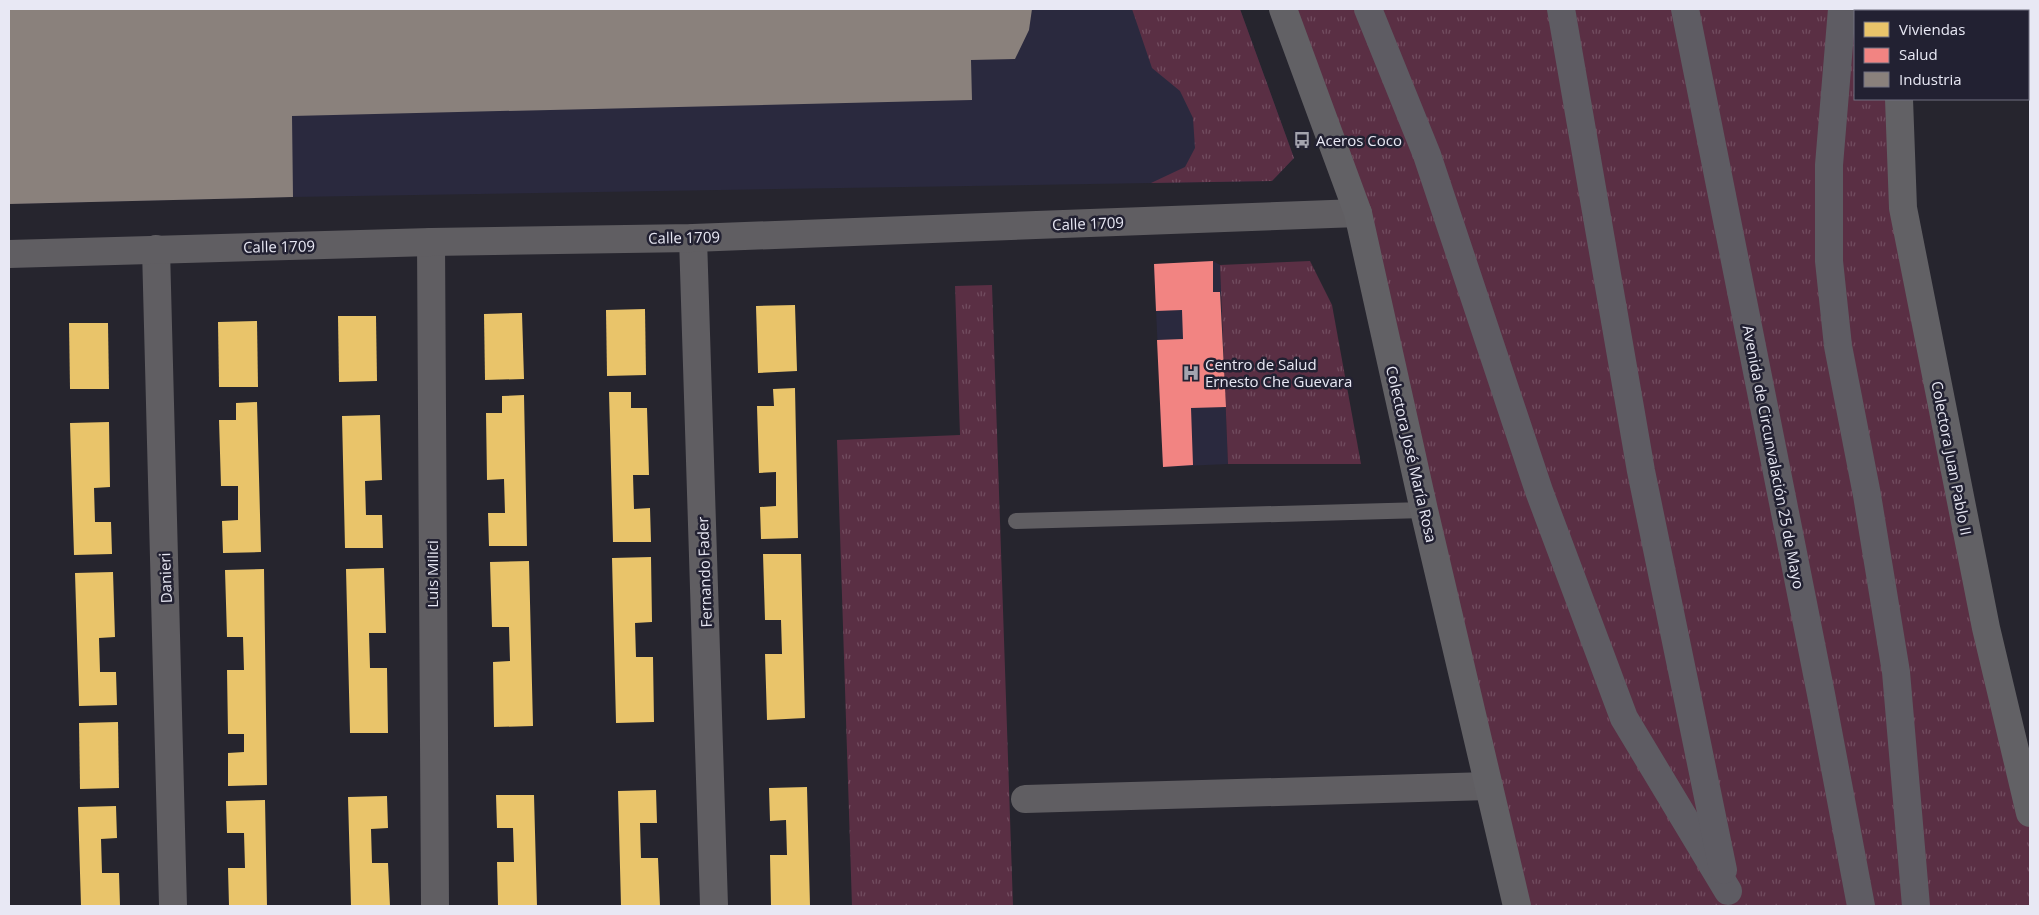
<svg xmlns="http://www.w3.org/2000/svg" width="2039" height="915" viewBox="0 0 2039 915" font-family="'Open Sans',sans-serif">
<defs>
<pattern id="grass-tufts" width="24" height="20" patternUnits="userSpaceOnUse" patternTransform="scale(1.25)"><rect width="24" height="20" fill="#5a2f44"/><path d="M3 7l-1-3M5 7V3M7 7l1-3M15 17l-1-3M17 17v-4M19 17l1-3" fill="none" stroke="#724d60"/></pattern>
</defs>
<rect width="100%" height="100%" fill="#26252e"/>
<g fill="#2a293e">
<polygon points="9,9 1240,9 1294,158 1272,181 293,197 9,204"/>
<polygon points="1213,261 1220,265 1228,464 1163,467 1154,264"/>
</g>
<g fill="url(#grass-tufts)">
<polygon points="1132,9 1240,9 1294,158 1272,181 1151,183 1185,167 1195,148 1193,118 1180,91 1152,68"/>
<polygon points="1283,9 1896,9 1896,11 1855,11 1855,99 1899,99 1903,208 2030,813 2030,906 1517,906 1358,213"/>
<polygon points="1310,261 1332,305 1361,464 1228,464 1220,265"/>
<polygon points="992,285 1013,906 852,906 837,440 960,435 955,286"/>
</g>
<g fill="#e9c46a">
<polygon points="795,305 797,371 758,373 756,306"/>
<polygon points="645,309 646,375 607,376 606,310"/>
<polygon points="522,313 524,379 485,380 484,314"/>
<polygon points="338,316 376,316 377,381 339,382"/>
<polygon points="257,321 258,387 219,387 218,322"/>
<polygon points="69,323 108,323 109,389 70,389"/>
<polygon points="795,388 798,538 761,539 760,507 776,506 776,472 759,473 757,406 774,406 773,389"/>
<polygon points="609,392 631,392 631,408 647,408 649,475 633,475 634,509 650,508 651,542 613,542"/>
<polygon points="524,395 527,546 489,546 488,513 505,513 504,479 487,480 486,413 502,413 502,396"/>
<polygon points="257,402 261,552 223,553 222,521 238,520 238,486 221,486 219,420 236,420 236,403"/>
<polygon points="380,415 382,480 365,481 366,515 382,515 383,548 345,548 342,416"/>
<polygon points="109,422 110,487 94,488 95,522 111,522 112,554 74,555 70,423"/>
<polygon points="763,554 801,554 805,718 767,720 765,654 782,654 781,620 765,620"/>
<polygon points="651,557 652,622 635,623 636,657 653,657 654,722 616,723 612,558"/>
<polygon points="529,561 533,726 494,727 493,662 510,661 509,627 492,627 490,562"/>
<polygon points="384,568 386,633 369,633 370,668 387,668 388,733 350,733 346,569"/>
<polygon points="264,569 267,785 228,786 228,753 244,752 244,734 228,734 227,670 244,670 243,637 227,637 225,570"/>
<polygon points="113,572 115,637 99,638 100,672 116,672 117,705 79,706 75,573"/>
<polygon points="118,722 119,788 80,789 79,723"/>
<polygon points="807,787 810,906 771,906 770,855 787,855 786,820 770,821 769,788"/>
<polygon points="656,790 657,823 640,823 641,858 658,858 660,906 621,906 618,791"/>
<polygon points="496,795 534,795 537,906 498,906 497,862 514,862 513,828 497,828"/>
<polygon points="387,796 388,828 371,829 372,863 388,863 390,906 351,906 348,797"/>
<polygon points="265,800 267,906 229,906 228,868 245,868 244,833 227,833 226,801"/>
<polygon points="116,806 117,838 101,839 102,873 119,873 120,906 81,906 78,807"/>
</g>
<polygon fill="#f28482" points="1213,261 1213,292 1220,292 1226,407 1191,408 1193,465 1163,467 1157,340 1183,339 1182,310 1156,311 1154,264"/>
<polygon fill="#8a817c" points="9,9 1032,9 1029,30 1015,59 971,60 972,100 292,116 293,197 9,204"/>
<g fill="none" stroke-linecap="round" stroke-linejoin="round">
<polyline stroke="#605e62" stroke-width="16" points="1016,521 1424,510"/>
<g stroke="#605e62" stroke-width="28">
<polyline points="693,238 714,906"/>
<polyline points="431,242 435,906"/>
<polyline points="156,249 173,906"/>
<polyline points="9,254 431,242 693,238 1358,213"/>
<polyline points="1025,799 1489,786"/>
</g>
<g stroke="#626165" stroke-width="28">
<polyline points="1283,9 1358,213 1424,510 1517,906"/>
<polyline points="1896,9 1896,11"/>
<polyline points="1899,99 1903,208 1986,628 2030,813"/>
</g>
<g stroke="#5e5c63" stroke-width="28">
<polyline points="1368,9 1427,155 1539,491 1624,718 1728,891"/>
<polyline points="1561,9 1641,471 1723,870"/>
<polyline points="1685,9 1821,694 1861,906"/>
<polyline points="1842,9 1829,165 1829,261 1838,346 1867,495 1896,672 1916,906"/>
</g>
</g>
<defs>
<g id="bus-bare" transform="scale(1.35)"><path d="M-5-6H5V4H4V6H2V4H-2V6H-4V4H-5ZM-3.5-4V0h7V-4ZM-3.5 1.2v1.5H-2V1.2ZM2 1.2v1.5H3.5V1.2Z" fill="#a4a4af" stroke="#222132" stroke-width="2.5" paint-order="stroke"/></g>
<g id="hospital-bare" transform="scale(1.35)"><path d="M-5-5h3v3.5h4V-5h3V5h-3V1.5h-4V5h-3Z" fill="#a4a4af" stroke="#222132" stroke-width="2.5" paint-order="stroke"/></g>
</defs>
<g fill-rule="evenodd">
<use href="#bus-bare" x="1302" y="140"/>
<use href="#hospital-bare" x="1191" y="373"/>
</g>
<g text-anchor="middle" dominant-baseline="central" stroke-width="5" stroke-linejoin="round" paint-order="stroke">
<g font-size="15" fill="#e8e8f4" stroke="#222132" text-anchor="start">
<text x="1316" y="140">Aceros Coco</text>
<text x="1205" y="364">Centro de Salud<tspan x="1205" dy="17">Ernesto Che Guevara</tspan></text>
</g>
<g font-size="15" fill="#e8e8f4" stroke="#222132">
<text transform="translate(1088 223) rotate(-2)">Calle 1709</text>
<text transform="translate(684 237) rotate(-1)">Calle 1709</text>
<text transform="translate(279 246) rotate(-1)">Calle 1709</text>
<text transform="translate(1412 454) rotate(77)">Colectora José María Rosa</text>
<text transform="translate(1774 457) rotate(79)">Avenida de Circunvalación 25 de Mayo</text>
<text transform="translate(1952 458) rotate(79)">Colectora Juan Pablo II</text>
<text transform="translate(704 572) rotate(-92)">Fernando Fader</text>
<text transform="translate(432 574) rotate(-90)">Luis Milici</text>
<text transform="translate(165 578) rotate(-92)">Danieri</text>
</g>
</g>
<rect width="2039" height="915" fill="none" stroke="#e8e8f4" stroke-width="20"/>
<rect x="1854" y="10" width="175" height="90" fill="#222132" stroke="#717180"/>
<rect x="1864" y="22" width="25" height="15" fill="#e9c46a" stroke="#717180"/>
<text x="1899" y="35" font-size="15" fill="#e8e8f4">Viviendas</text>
<rect x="1864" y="48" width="25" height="15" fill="#f28482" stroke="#717180"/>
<text x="1899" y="60" font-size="15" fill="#e8e8f4">Salud</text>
<rect x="1864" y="72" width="25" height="15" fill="#8a817c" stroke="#717180"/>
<text x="1899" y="85" font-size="15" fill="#e8e8f4">Industria</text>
</svg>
